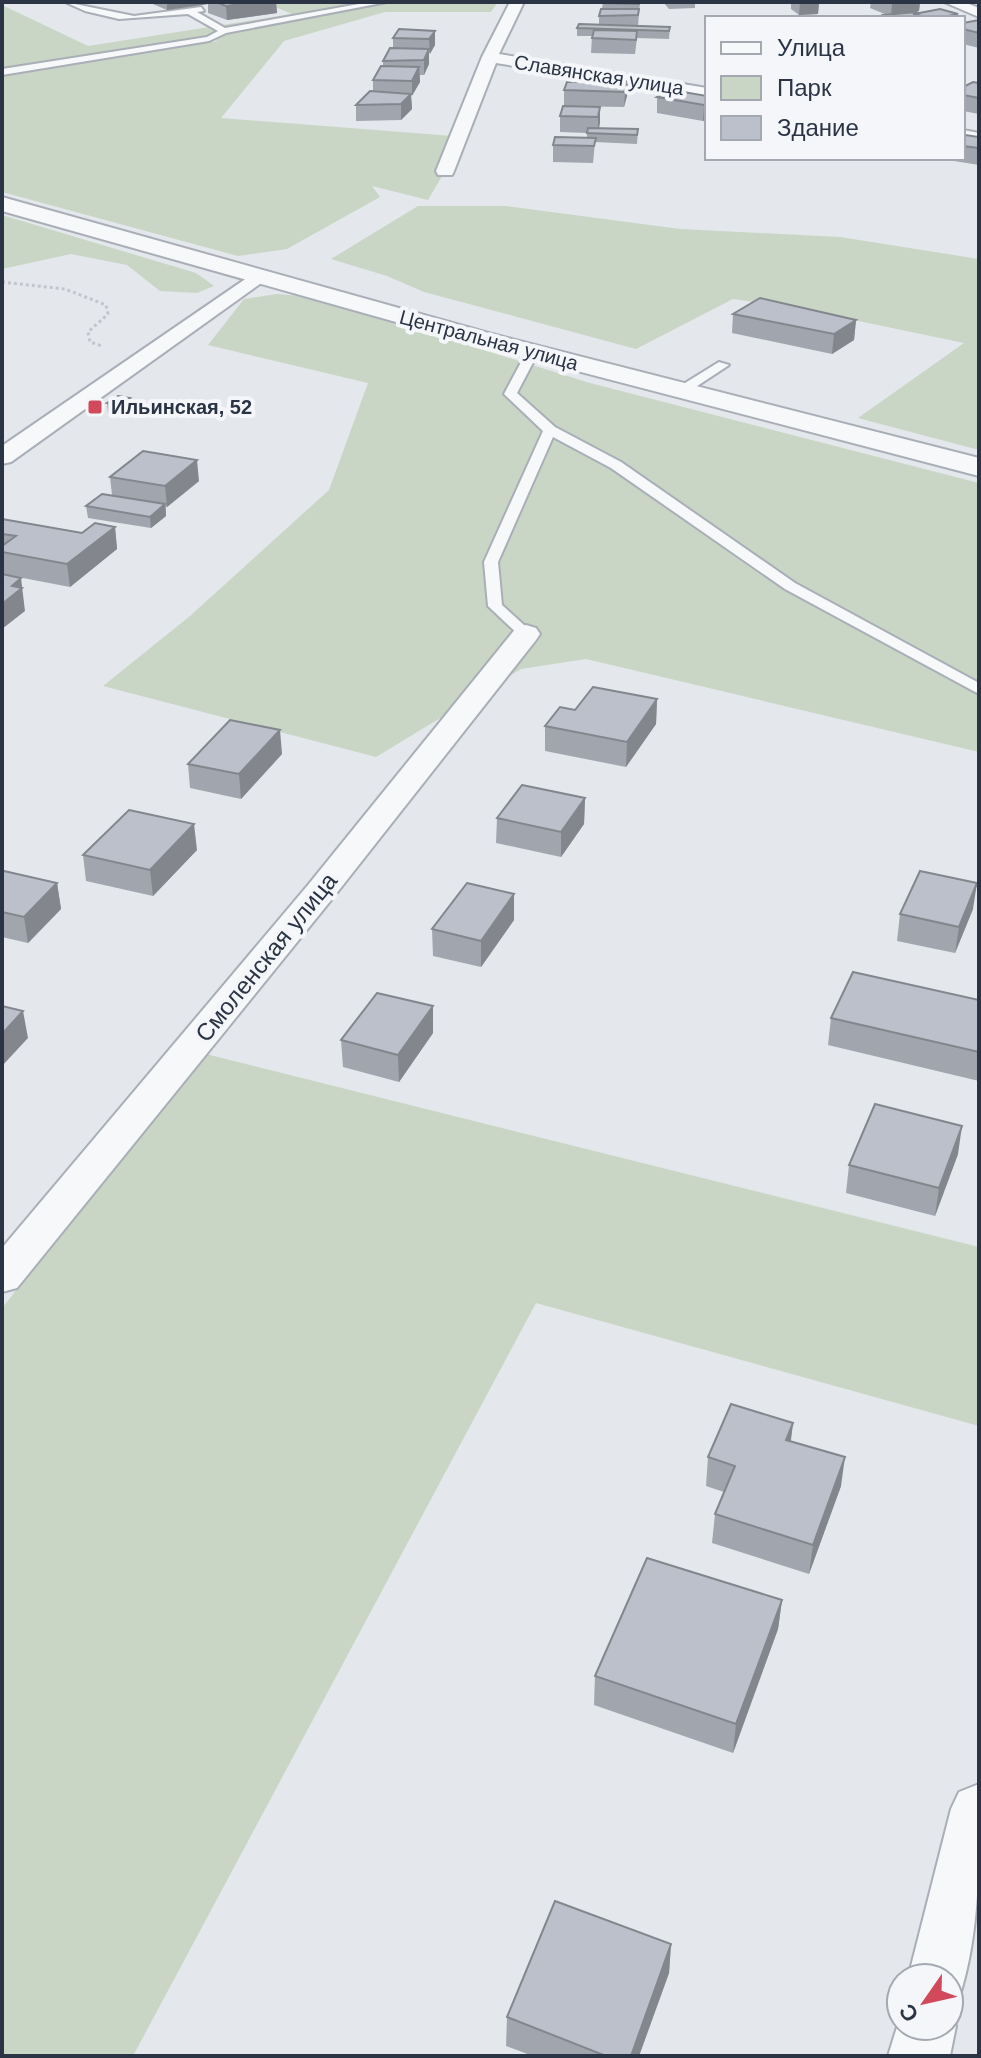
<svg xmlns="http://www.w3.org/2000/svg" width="981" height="2058" viewBox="0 0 981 2058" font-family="Helvetica,sans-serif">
<rect width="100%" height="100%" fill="#e4e7ec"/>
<g fill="#c9d6c5">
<polygon points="264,2 498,2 491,12 385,12 284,41 221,118 465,137 428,200 372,186 380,197 287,249 238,256 2,192 2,74 218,41 204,38 2,68 2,5 88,46 292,14"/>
<polygon points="418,206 506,206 680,229 840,237 979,259 979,450 858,418 964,343 801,309 733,299 636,349 424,292 387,276 331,259"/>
<polygon points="2,215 196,273 214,286 197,293 160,291 127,265 71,254 2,269"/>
<polygon points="277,294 313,297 590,383 979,483 979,752 586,659 521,669 376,757 103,686 190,616 329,490 368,383 208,345 244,299"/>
<polygon points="206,1054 979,1247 979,1426 536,1303 133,2056 2,2056 2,1308"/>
</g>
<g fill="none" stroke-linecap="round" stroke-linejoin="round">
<g stroke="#a9aeb7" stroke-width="4">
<g id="service">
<polygon points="65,2 134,16 201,7 204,11 197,12 225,28 370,2 387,2 226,33 209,41 2,75 2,69 207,37 218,31 188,14 119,19 85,11"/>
<polygon points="532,349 538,353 517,393 555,427 621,462 795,583 979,683 979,694 785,589 611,468 553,437 498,562 502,605 534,634 531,637 521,637 488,606 484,562 543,431 504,394 526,353"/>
<polygon points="719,362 729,365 685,394 677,394 677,388"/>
</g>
</g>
<g stroke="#a9aeb7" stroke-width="4">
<g id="minor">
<polygon points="510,2 524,2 499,54 707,88 707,98 496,63 454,171 452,175 438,175 436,171 482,57"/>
<polygon points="944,2 964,2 979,8 979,17"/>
<polygon points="963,130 979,133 979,143 963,140"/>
<polygon points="257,271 264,273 267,277 264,281 11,462 2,464 2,446"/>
<polygon points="526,625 536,628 540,634 536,640 332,899 17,1288 2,1292 2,1248 308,885 516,628"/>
<path d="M979 1784C979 1856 981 1931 959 1998L949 2002V1978H908L951 1809 959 1792Z"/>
<polygon points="949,2009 956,2026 950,2056 888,2056 901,2014 901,2026 949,2026"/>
</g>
</g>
<g stroke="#a9aeb7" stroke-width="4">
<polygon id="tertiary" points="2,197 492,334 979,458 979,476 474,344 2,211"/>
</g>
<polyline stroke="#c2c5cb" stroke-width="3" stroke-dasharray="3 3" stroke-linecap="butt" points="2,282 65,289 106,305 108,314 88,332 90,342 102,346"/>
<use href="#service" fill="#f7f8fa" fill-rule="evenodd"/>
<use href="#minor" fill="#f7f8fa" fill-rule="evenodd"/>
<use href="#tertiary" fill="#f7f8fa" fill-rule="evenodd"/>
</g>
<g fill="#a1a5ae">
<polygon points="148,2 276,2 277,13 227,20 208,13 208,4 167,10"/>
<polygon points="603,2 640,2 638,26 670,27 669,39 637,38 635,54 591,53 592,36 577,36 577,28 599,25 599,16 602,9"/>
<polygon points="663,2 695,2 695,8 669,9"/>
<polygon points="791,2 819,2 818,14 799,15 791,9"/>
<polygon points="871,2 920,2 919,11 915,12 958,14 958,18 884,18 884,15 887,15 870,8"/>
<polygon points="979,20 979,48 963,44 963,23"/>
<polygon points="435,31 435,45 429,54 429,64 424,75 420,75 420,82 411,96 412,109 401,120 356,121 356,105 373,91 373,80 383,66 383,61 393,48 393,38"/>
<polygon points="628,81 627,96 624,107 564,106 564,90"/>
<polygon points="979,83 979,114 963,111 963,87"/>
<polygon points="707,96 707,119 703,121 657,113 657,97"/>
<polygon points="600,107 599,128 638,129 637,144 595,142 593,163 553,162 553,145 587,138 587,133 560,132 560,116"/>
<polygon points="963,136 979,137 979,165 948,160 949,158 963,158"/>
<polygon points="733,314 856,320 854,340 832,354 732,333"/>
<polygon points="130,398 131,408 121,415 108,413 107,403"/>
<polygon points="110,477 199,481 167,507 166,507 166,516 151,528 88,518 86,506 112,495"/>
<polygon points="2,519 82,533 115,527 117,549 70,587 2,574"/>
<polygon points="657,699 656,724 626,767 545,751 545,726 575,710"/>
<polygon points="282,754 241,799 190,788 188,764"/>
<polygon points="585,798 584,824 561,857 496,843 497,818"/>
<polygon points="197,850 153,896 86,881 83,855"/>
<polygon points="2,873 57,883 61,909 28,943 2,937"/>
<polygon points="514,894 514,920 481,967 433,956 432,929"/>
<polygon points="973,909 955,953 897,941 900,914"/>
<polygon points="979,1000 979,1081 828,1045 831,1018"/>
<polygon points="433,1033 399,1082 343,1067 341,1040"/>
<polygon points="958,1154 935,1216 846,1193 849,1165"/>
<polygon points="793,1423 791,1441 841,1486 809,1574 712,1543 715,1514 724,1492 706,1486 708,1457"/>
<polygon points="782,1600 778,1629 733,1753 594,1705 595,1676"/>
<polygon points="671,1944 669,1973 639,2056 533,2056 506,2046 507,2017"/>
</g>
<g fill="#83868d">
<polygon points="167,2 208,2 208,4 167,10"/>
<polygon points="254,2 276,2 277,13 227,20 226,6"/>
<polygon points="800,2 819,2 818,14 799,15"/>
<polygon points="896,2 920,2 919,11 891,17 892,3"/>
<polygon points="958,14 958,18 938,18"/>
<polygon points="435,31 435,45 430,54 429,39"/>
<polygon points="429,49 429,64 424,75 424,60"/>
<polygon points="419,67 420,82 412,96 412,81"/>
<polygon points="628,81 627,96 624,107 625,92"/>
<polygon points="411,94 412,109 401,120 401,104"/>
<polygon points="707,104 707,119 703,121 704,105"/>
<polygon points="600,107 600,123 598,133 598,117"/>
<polygon points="856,320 854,340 832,354 834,334"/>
<polygon points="130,398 131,408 121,415 120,405"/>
<polygon points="197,460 199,481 167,507 165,486"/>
<polygon points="165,504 166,516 151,528 150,517"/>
<polygon points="115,527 117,549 70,587 67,564"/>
<polygon points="21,578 25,611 2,629 2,604 12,586"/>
<polygon points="657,699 656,724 626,767 627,742"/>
<polygon points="280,730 282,754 241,799 239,774"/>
<polygon points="585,798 584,824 561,857 561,832"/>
<polygon points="194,824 197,850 153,896 150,870"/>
<polygon points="57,883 61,909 28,943 24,917"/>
<polygon points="977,883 973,909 955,953 959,927"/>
<polygon points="514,894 514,920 481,967 481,941"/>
<polygon points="433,1006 433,1033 399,1082 398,1055"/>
<polygon points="23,1011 28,1038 2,1066 2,1034"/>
<polygon points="962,1126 958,1154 935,1216 939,1188"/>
<polygon points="793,1423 789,1452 786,1440"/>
<polygon points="845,1457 841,1486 809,1574 813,1545"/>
<polygon points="782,1600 778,1629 733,1753 736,1724"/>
<polygon points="671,1944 669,1973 639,2056 631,2056"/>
</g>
<g fill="#bbc0ca" stroke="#83868d" stroke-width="2">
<polygon points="216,2 254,2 226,6"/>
<polygon points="603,2 639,2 639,4 602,3"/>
<polygon points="601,9 639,9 638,15 599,16"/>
<polygon points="940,9 958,14 938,18 929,18 914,14"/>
<polygon points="916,12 918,13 914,14 914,16 900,18 890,18 884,15"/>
<polygon points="979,20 979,33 963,29 963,23"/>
<polygon points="579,24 670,27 669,31 577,28"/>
<polygon points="399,29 435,31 429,39 393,38"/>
<polygon points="594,30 637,31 636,40 592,38"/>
<polygon points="390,48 429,49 424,60 383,61"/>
<polygon points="381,66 419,67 412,81 373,80"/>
<polygon points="628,81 625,92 564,90 567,82"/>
<polygon points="973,82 979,83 979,98 963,95 963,87"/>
<polygon points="672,90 707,96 707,104 704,105 657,97"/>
<polygon points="370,91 411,94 401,104 356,105"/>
<polygon points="563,106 600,107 598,117 560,116"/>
<polygon points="588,128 638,129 637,135 587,133"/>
<polygon points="965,135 979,137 979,148 963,146 963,136"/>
<polygon points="555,137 596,138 594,146 553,145"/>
<polygon points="760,298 856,320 834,334 733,314"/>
<polygon points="118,396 130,398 120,405 107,403"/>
<polygon points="143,451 197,460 165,486 110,477"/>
<polygon points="102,494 165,504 150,517 86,506"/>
<polygon points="2,519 82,533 95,523 115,527 67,564 2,552 2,546 16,536 2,534"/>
<polygon points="2,574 21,578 12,586 22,588 2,604"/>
<polygon points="593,687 657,699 627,742 545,726 560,707 575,710"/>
<polygon points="230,720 280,730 239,774 188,764"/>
<polygon points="522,785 585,798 561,832 497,818"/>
<polygon points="129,810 194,824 150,870 83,855"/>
<polygon points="4,871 57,883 24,917 2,912 2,873"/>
<polygon points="920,871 977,883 959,927 900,914"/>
<polygon points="467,883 514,894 481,941 432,929"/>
<polygon points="853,972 979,1000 979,1052 831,1018"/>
<polygon points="377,993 433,1006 398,1055 341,1040"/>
<polygon points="2,1006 23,1011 2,1034"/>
<polygon points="875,1104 962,1126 939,1188 849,1165"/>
<polygon points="731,1404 793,1423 786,1440 845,1457 813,1545 715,1514 735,1466 708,1457"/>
<polygon points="647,1558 782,1600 736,1724 595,1676"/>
<polygon points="555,1901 671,1944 631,2056 606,2056 507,2017"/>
</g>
<rect fill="#d1495b" stroke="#f4f6f9" stroke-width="3" x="87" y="399" width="16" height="16" rx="4"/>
<g text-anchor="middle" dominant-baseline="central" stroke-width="8" stroke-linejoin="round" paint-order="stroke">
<g font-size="20" fill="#2b3445" stroke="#f4f6f9">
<text transform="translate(599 75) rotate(9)">Славянская улица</text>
<text transform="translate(489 340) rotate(15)">Центральная улица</text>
</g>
<g font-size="20" font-weight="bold" fill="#2b3445" stroke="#f4f6f9" text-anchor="start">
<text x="111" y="407">Ильинская, 52</text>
</g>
<g font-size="24" fill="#2b3445" stroke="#f4f6f9">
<text transform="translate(266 957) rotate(-51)">Смоленская улица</text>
</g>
</g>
<rect width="981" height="2058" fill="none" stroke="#2b3445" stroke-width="8"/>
<rect x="705" y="16" width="260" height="144" fill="#f4f6f9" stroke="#a4a8b1" stroke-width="2"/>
<rect x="721" y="42" width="40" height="12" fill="#f7f8fa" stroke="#a4a8b1" stroke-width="2"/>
<text x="777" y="56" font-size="24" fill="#2b3445">Улица</text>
<rect x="721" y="76" width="40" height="24" fill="#c9d6c5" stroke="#a4a8b1" stroke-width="2"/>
<text x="777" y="96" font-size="24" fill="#2b3445">Парк</text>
<rect x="721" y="116" width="40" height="24" fill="#bbc0ca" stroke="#a4a8b1" stroke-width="2"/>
<text x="777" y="136" font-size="24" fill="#2b3445">Здание</text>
<g transform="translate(925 2002) rotate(236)"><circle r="38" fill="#f4f6f9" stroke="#a4a8b1" stroke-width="2"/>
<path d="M0-6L14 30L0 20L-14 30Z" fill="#d1495b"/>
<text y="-12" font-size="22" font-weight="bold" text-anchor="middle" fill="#2b3445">С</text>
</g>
</svg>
